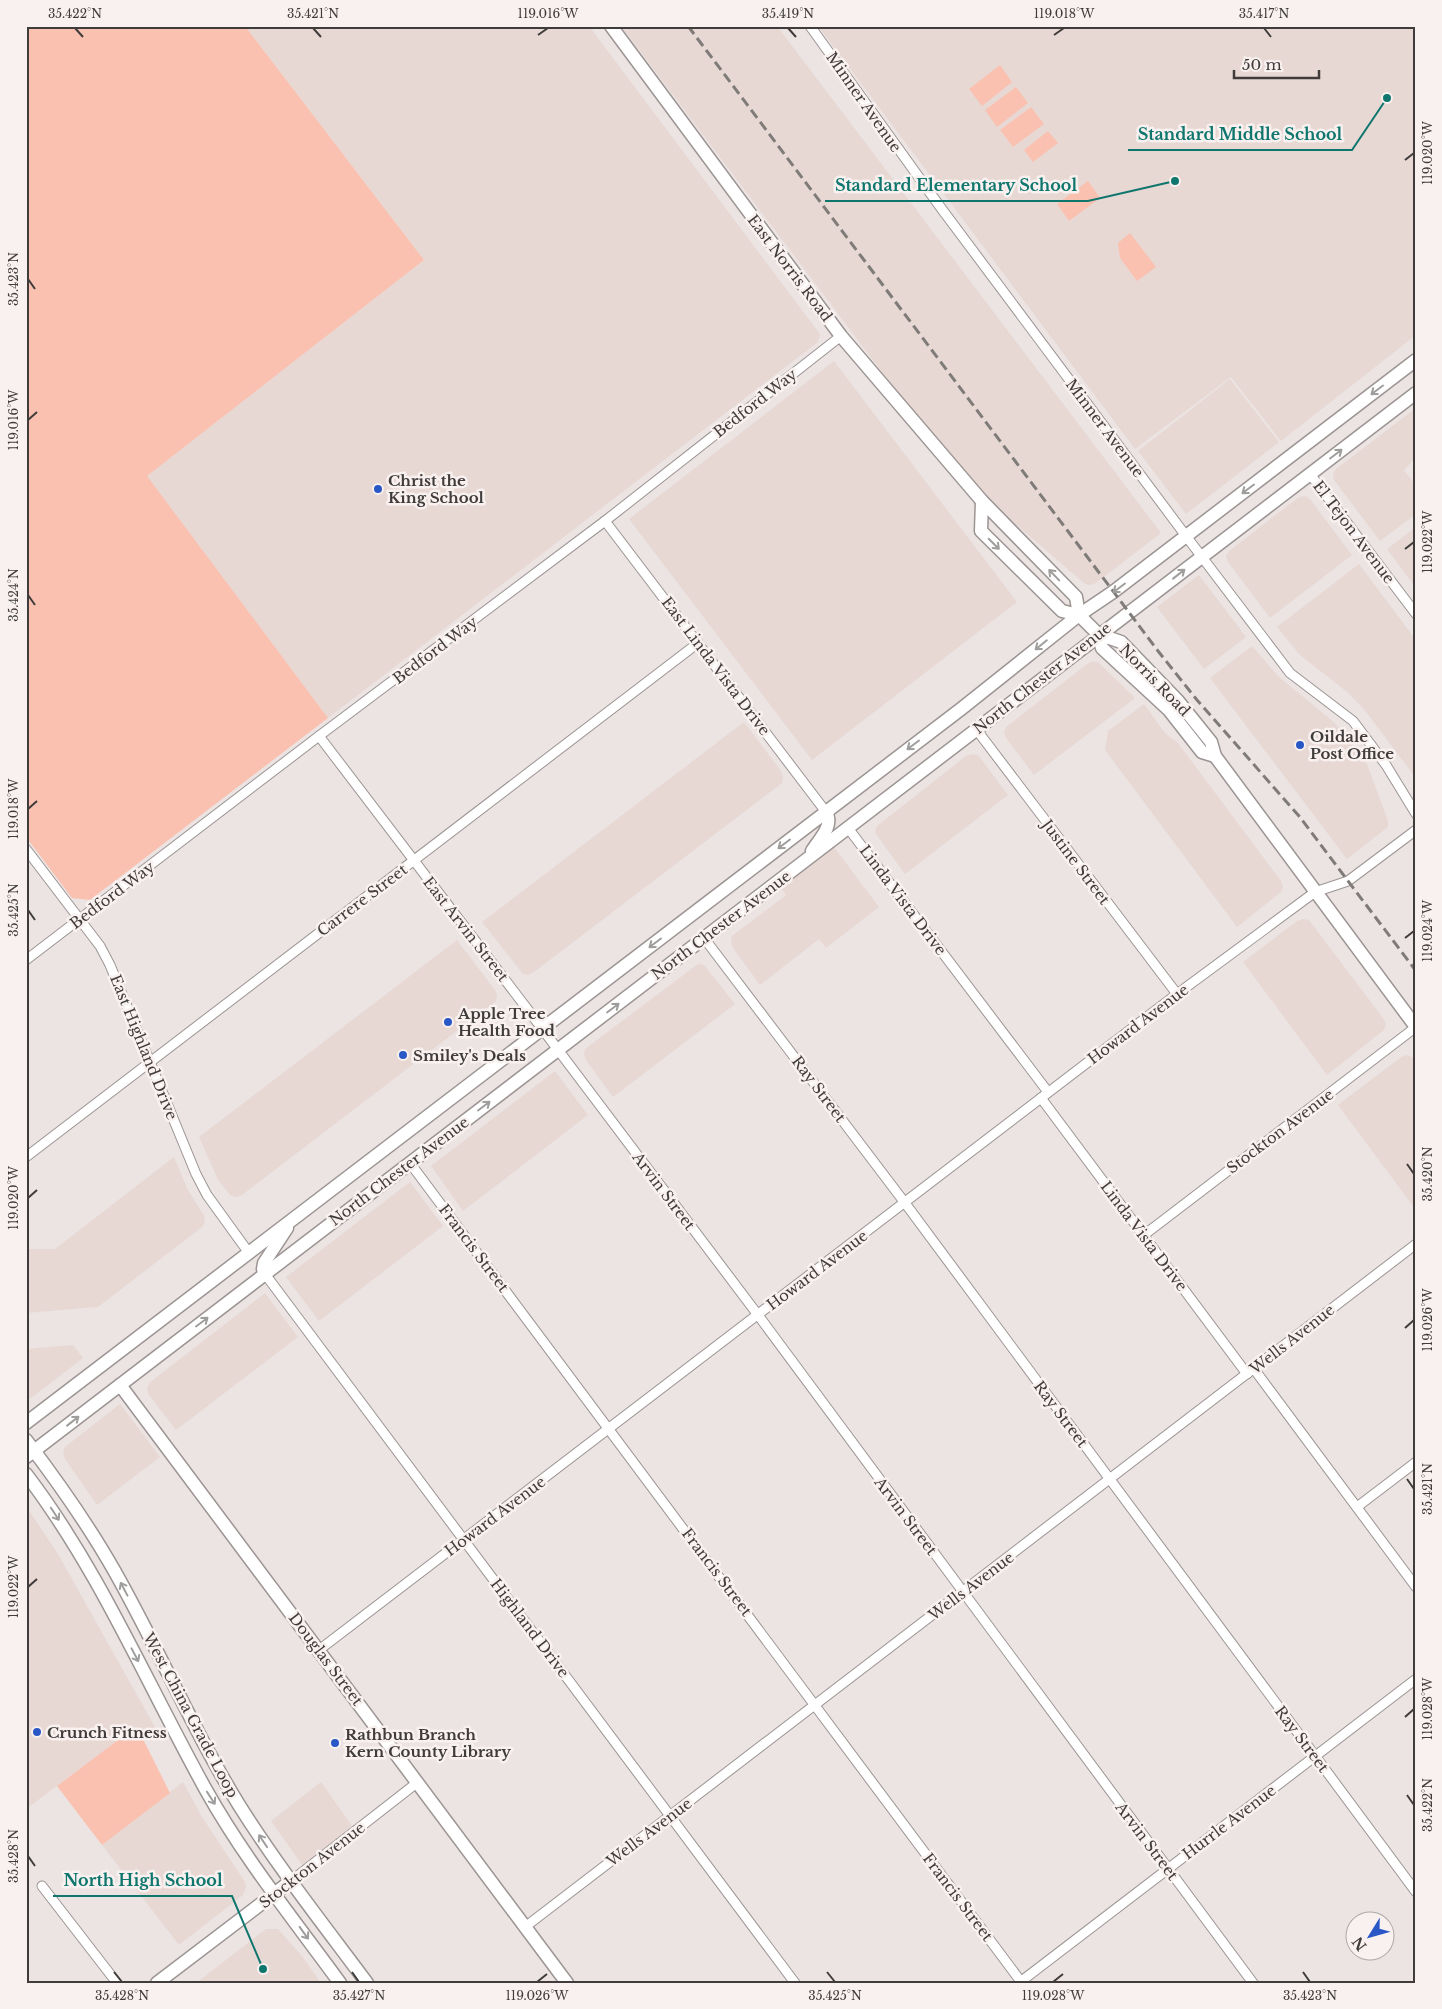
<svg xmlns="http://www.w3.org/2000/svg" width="1442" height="2009" viewBox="0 0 1442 2009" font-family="'Libre Baskerville',serif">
<rect width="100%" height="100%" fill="#ebe4e2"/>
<g fill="#e8d8d4">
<polygon points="245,26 589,26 820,334 818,342 328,718 146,476 424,260"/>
<polygon points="621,26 777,26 1161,533 1096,583 1090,585 1085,584 961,477"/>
<polygon points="818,26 1416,26 1416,335 1281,441 1231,377 1135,449"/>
<polygon points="834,361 1017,602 812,760 629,519"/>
<polygon points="1230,379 1279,442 1186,514 1138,451"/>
<polygon points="1416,408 1416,457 1404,470 1416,486 1416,514 1380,541 1334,480 1333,474 1336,469"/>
<polygon points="1305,496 1310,499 1352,555 1270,618 1228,562 1226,556 1229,551 1299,497"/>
<polygon points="1416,527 1416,588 1387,549"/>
<polygon points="1359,564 1416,640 1416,778 1363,708 1347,692 1300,655 1277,627"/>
<polygon points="1199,575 1246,637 1204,669 1157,607"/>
<polygon points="1252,646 1279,677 1335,723 1367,764 1388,821 1388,827 1347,859 1210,678"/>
<polygon points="1093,661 1099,663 1135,698 1034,775 1006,738 1004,733 1006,727 1087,664"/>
<polygon points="1144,704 1165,733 1178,743 1281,881 1283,887 1281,892 1237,927 1105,750 1108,731"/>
<polygon points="744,722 781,771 783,777 782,783 534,972 529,975 523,974 482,922"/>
<polygon points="972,754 978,755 1008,795 905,874 878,837 875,831 877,826 966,756"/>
<polygon points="831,843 879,907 826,948 819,939 760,985 733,948 731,942 732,936 786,895 778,884"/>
<polygon points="1303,919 1309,920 1383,1018 1386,1024 1384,1030 1327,1075 1243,962 1297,921"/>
<polygon points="457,940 495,990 497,995 496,1001 242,1195 237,1197 231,1196 218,1180 199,1137"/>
<polygon points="698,964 704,965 735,1004 613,1097 586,1060 584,1054 585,1049"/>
<polygon points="1406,1055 1412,1057 1416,1062 1416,1210 1338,1105 1400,1058"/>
<polygon points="555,1071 588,1115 463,1211 431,1166"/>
<polygon points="174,1157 188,1190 204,1216 205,1222 202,1227 98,1307 26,1313 26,1249 55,1249"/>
<polygon points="410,1182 443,1226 319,1321 286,1277"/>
<polygon points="265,1293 298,1337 176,1430 149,1395 147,1389 149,1383"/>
<polygon points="73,1345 83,1358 31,1398 26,1400 26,1349"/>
<polygon points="120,1404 160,1457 97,1505 65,1459 63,1453 65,1447"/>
<polygon points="26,1506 58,1554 156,1729 122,1737 26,1809"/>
<polygon points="183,1782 202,1817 245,1882 246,1887 243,1895 179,1945 102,1845"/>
<polygon points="321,1782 352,1826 303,1866 271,1821"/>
<polygon points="266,1929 278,1929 302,1956 321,1983 196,1983"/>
</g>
<g fill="#fac1b1">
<polygon points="26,26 245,26 424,260 147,476 328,718 90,900 72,898 26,837"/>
<polygon points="1000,65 1012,82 982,106 969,89"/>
<polygon points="1016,87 1028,103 997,127 985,110"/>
<polygon points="1031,107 1044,124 1013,147 1000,130"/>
<polygon points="1048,131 1058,143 1033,162 1024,150"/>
<polygon points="1088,181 1100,198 1069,221 1057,204"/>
<polygon points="1130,233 1156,267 1137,281 1120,258 1118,243"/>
<polygon points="140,1733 170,1793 102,1845 57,1786 122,1737"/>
</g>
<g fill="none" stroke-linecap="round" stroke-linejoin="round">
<g stroke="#9b9493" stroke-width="11">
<g id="street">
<polyline points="810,26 941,208 1186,536 1290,673 1353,721 1386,765 1416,814"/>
<polyline points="1310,474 1416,614"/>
<polyline points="605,521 826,812"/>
<polyline points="976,729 1177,994"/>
<polyline points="319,736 525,1006 758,1315 1253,1983"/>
<polyline points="848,828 1048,1092"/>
<polyline points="26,849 100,946 110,965 196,1174 207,1195 249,1253"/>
<polyline points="704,938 905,1203 1416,1892"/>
<polyline points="26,960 319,736 605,521 841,336"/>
<polyline points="1041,1098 1247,1374"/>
<polyline points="26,1157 698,643"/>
<polyline points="410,1163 1022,1983"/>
<polyline points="1144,1235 1416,1027"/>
<polyline points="265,1274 795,1983"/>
<polyline points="1254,1369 1416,1587"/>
<polyline points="1357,1507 1416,1462"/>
<polyline points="319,1650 1177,994 1315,892 1348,881 1416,830"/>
<polyline points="291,1881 418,1782"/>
<polyline points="42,1886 117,1983"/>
<polyline points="525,1927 1416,1244"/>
<polyline points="1019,1983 1416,1679"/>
</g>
</g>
<g stroke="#9b9493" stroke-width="15">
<g id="secondary">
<polyline points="611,26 841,336 982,501 1076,597 1079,615"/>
<polyline points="982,501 981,531 1062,611 1079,615 1098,634 1121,642 1178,701 1211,742 1215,756 1416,1027"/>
<polyline points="1098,634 1102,648 1169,710 1202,752 1215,756"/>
<path d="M812 851C820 838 834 826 826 812"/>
<polyline points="265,1274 263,1269 264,1263 287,1228"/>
<polyline points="120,1385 567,1983"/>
<polyline points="26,1423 961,709 1079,615 1113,592 1416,360"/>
<path d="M26 1440C58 1482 89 1526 115 1572 158 1648 193 1730 239 1805 278 1867 323 1924 367 1983"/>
<polyline points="26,1457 1416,393"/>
<path d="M26 1474C100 1571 147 1684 206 1790 244 1858 294 1920 340 1983"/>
<polyline points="157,1983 291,1881"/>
</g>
</g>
<use href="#street" stroke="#fff" stroke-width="9"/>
<use href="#secondary" stroke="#fff" stroke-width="12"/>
<polyline stroke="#7f7b79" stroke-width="3" stroke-dasharray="10 5" stroke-linecap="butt" points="688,26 1158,651 1197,700 1299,816 1416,971"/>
</g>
<defs><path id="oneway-shaft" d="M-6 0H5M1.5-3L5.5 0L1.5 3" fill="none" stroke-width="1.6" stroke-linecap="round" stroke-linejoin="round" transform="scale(1.25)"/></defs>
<g stroke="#9f9e9d">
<use href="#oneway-shaft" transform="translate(1377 390) rotate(143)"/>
<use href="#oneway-shaft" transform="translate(1336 454) rotate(-37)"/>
<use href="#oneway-shaft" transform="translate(1248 489) rotate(143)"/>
<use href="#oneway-shaft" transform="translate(994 544) rotate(45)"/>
<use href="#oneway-shaft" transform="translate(1179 574) rotate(-38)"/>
<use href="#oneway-shaft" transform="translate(1054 575) rotate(-134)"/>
<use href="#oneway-shaft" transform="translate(1119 588) rotate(143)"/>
<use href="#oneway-shaft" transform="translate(1041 645) rotate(141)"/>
<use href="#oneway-shaft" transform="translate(913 745) rotate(143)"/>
<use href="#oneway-shaft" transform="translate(784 844) rotate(143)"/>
<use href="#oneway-shaft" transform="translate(655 943) rotate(143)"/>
<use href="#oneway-shaft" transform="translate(613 1008) rotate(-37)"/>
<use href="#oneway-shaft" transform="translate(484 1106) rotate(-37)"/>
<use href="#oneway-shaft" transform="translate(202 1322) rotate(-37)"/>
<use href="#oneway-shaft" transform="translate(73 1421) rotate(-38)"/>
<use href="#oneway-shaft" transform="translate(55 1514) rotate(57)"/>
<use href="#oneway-shaft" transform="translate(124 1589) rotate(-118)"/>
<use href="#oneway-shaft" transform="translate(135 1655) rotate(62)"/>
<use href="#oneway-shaft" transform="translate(211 1798) rotate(57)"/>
<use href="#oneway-shaft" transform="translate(263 1841) rotate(-124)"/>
<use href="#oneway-shaft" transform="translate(304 1933) rotate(54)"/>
</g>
<path fill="none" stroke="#3f3c3b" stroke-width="2" d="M75 28 83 37M313 28 321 37M788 28 796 37M1264 28 1271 37M538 35 548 28M1054 35 1064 28M1405 160 1414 153M28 279 35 289M28 420 37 412M1405 549 1414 542M28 595 35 605M28 809 37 801M28 910 35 920M1405 938 1414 931M1407 1164 1414 1174M28 1198 37 1190M1405 1328 1414 1320M1407 1479 1414 1489M28 1587 37 1579M1405 1717 1414 1709M1407 1795 1414 1805M28 1856 35 1866M114 1972 122 1982M352 1972 359 1982M827 1972 835 1982M1303 1972 1310 1982M537 1982 547 1974M1053 1982 1063 1974"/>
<g fill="#2958c6" stroke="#f8f1ef" stroke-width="2">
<circle cx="378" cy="489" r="5"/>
<circle cx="1300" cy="745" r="5"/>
<circle cx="448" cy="1022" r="5"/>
<circle cx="403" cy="1055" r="5"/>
<circle cx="37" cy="1732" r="5"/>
<circle cx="335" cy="1743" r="5"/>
</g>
<g text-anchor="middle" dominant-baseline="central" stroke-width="5" stroke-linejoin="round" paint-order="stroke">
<g font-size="15" fill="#3f3c3b" stroke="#f8f1ef">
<text transform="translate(864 102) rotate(55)">Minner Avenue</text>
<text transform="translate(790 268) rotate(53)">East Norris Road</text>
<text transform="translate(755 403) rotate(-38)">Bedford Way</text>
<text transform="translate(1105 428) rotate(53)">Minner Avenue</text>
<text transform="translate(1354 532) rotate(53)">El Tejon Avenue</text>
<text transform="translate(435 650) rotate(-37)">Bedford Way</text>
<text transform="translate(716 666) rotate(53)">East Linda Vista Drive</text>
<text transform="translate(1042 678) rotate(-38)">North Chester Avenue</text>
<text transform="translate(1155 680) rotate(46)">Norris Road</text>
<text transform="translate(1076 862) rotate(53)">Justine Street</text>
<text transform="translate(112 895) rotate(-37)">Bedford Way</text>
<text transform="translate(362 900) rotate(-37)">Carrere Street</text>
<text transform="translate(903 900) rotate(53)">Linda Vista Drive</text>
<text transform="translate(721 925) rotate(-37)">North Chester Avenue</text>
<text transform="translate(466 929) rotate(52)">East Arvin Street</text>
<text transform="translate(1138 1024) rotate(-37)">Howard Avenue</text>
<text transform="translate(144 1047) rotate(68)">East Highland Drive</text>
<text transform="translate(819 1089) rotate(53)">Ray Street</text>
<text transform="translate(1280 1131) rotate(-37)">Stockton Avenue</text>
<text transform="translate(399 1171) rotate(-37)">North Chester Avenue</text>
<text transform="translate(664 1191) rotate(53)">Arvin Street</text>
<text transform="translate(1144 1236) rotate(53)">Linda Vista Drive</text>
<text transform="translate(474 1248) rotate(53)">Francis Street</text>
<text transform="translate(817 1270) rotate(-37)">Howard Avenue</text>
<text transform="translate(1292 1339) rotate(-38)">Wells Avenue</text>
<text transform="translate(1061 1414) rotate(53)">Ray Street</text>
<text transform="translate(495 1516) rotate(-37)">Howard Avenue</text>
<text transform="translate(906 1516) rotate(53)">Arvin Street</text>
<text transform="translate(717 1572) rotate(53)">Francis Street</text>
<text transform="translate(971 1586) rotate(-37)">Wells Avenue</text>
<text transform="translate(530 1628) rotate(53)">Highland Drive</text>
<text transform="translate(326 1659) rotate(53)">Douglas Street</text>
<text transform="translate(191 1715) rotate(62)">West China Grade Loop</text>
<text transform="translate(1302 1739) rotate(53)">Ray Street</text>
<text transform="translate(1229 1822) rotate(-37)">Hurrle Avenue</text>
<text transform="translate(649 1832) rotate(-37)">Wells Avenue</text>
<text transform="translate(1147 1841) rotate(53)">Arvin Street</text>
<text transform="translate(312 1865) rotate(-38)">Stockton Avenue</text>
<text transform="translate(958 1897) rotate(53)">Francis Street</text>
</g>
<g font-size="15" font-weight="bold" fill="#3f3c3b" stroke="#f8f1ef" text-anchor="start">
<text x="388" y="480">Christ the<tspan x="388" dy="17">King School</tspan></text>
<text x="1310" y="736">Oildale<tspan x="1310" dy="17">Post Office</tspan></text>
<text x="458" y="1013">Apple Tree<tspan x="458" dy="17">Health Food</tspan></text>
<text x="413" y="1055">Smiley's Deals</text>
<text x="47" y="1732">Crunch Fitness</text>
<text x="345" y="1734">Rathbun Branch<tspan x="345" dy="17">Kern County Library</tspan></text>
</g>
</g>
<path fill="none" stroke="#0f766e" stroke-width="2" d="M1387 98L1352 150H1128M1175 181L1088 201H825M263 1969L232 1896H53"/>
<g fill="#0f766e" stroke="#f8f1ef" stroke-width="2">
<circle cx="1387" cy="98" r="5"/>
<circle cx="1175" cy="181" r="5"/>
<circle cx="263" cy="1969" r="5"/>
</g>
<g font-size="16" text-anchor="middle" font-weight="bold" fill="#0f766e" stroke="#f8f1ef" stroke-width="5" stroke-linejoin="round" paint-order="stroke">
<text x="1240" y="140">Standard Middle School</text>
<text x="956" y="191">Standard Elementary School</text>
<text x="143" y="1886">North High School</text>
</g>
<rect width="1442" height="2009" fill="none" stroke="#f8f1ef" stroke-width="55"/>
<g transform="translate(1370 1936) rotate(233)"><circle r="24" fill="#f8f1ef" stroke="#aea9a7"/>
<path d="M0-4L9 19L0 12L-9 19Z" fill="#2958c6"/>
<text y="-8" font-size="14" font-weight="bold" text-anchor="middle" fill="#3f3c3b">N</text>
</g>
<path d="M1234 70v8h85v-8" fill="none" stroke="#3f3c3b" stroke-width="2.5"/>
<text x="1242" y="70" font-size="15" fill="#3f3c3b" stroke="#f8f1ef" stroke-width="4" paint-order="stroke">50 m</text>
<rect x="28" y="28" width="1386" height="1954" fill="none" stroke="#3f3c3b" stroke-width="2"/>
<g font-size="12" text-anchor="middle" fill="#3f3c3b">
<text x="75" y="18">35.422°N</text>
<text x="313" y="18">35.421°N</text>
<text x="548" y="18">119.016°W</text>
<text x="788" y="18">35.419°N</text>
<text x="1064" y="18">119.018°W</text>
<text x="1264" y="18">35.417°N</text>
<text transform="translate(1428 153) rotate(-90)" y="4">119.020°W</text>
<text transform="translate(14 279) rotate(-90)" y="4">35.423°N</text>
<text transform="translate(14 420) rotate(-90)" y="4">119.016°W</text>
<text transform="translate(1428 542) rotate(-90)" y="4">119.022°W</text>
<text transform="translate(14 595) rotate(-90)" y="4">35.424°N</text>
<text transform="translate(14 809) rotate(-90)" y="4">119.018°W</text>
<text transform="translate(14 910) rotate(-90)" y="4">35.425°N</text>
<text transform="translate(1428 931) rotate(-90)" y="4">119.024°W</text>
<text transform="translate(1428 1174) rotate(-90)" y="4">35.420°N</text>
<text transform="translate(14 1198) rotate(-90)" y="4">119.020°W</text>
<text transform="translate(1428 1320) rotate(-90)" y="4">119.026°W</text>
<text transform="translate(1428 1489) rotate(-90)" y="4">35.421°N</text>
<text transform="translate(14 1587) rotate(-90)" y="4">119.022°W</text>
<text transform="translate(1428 1709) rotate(-90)" y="4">119.028°W</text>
<text transform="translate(1428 1805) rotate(-90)" y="4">35.422°N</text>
<text transform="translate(14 1856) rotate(-90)" y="4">35.428°N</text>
<text x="122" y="2000">35.428°N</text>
<text x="359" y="2000">35.427°N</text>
<text x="537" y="2000">119.026°W</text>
<text x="835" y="2000">35.425°N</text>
<text x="1053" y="2000">119.028°W</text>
<text x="1310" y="2000">35.423°N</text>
</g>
</svg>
